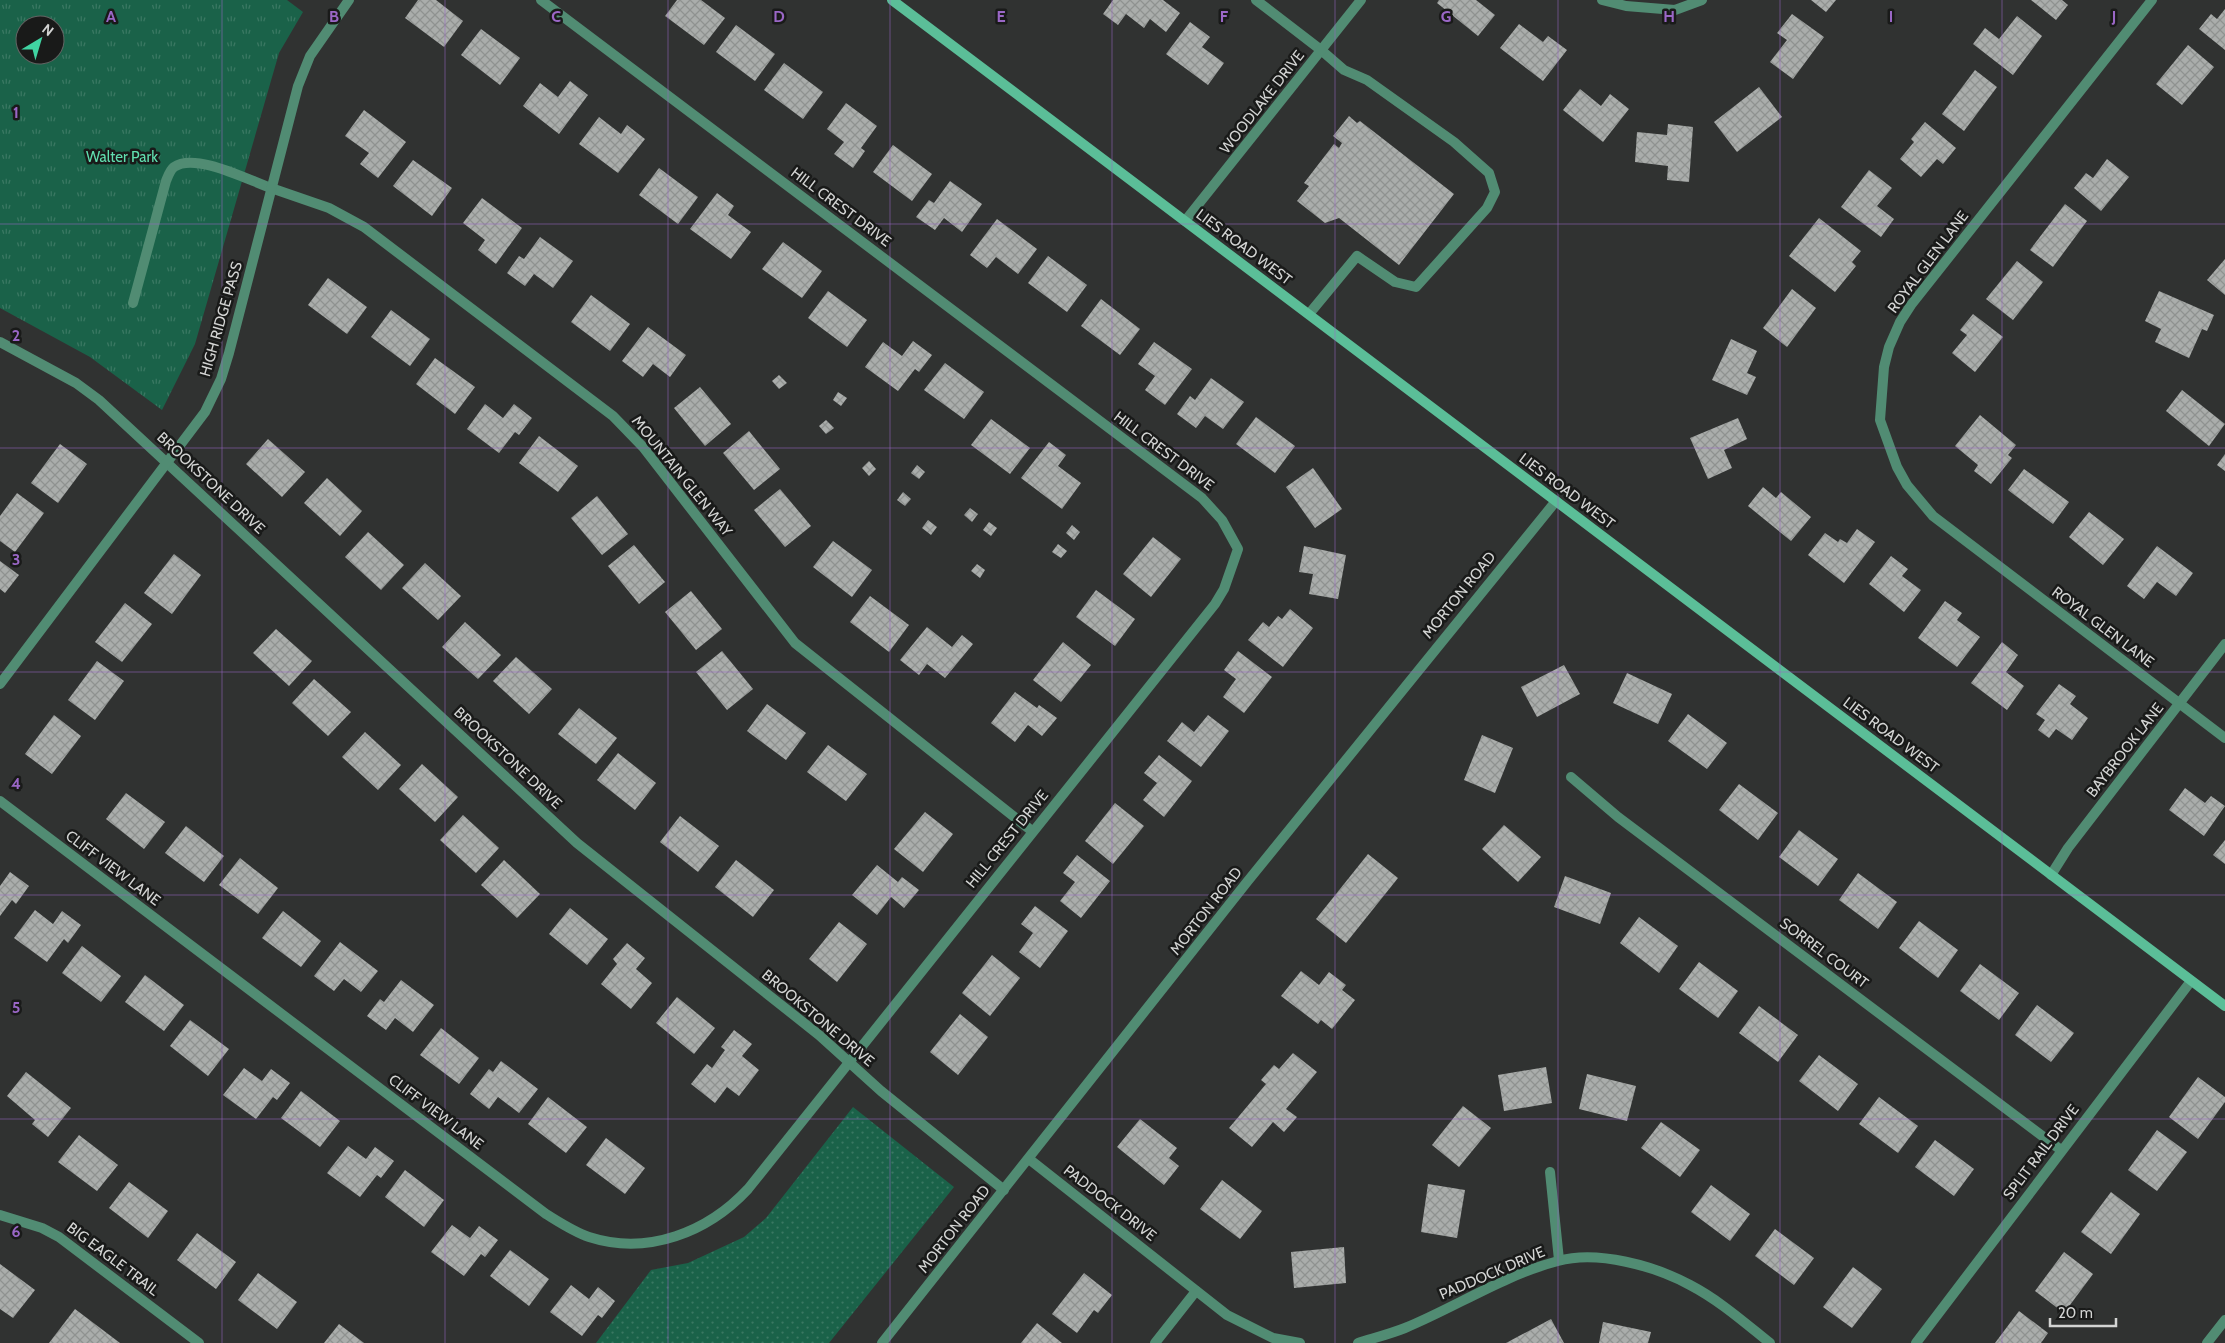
<svg xmlns="http://www.w3.org/2000/svg" width="2225" height="1343" viewBox="0 0 2225 1343" font-family="Cabin,sans-serif">
<defs>
<pattern id="grass-dots" width="8" height="8" patternUnits="userSpaceOnUse" patternTransform="scale(1.25)"><rect width="8" height="8" fill="#1a6249"/><path d="M2 2h.1M6 6h.1" fill="none" stroke="#3a7862" stroke-width="1.8" stroke-linecap="round"/></pattern>
<pattern id="park-tufts" width="24" height="20" patternUnits="userSpaceOnUse" patternTransform="scale(1.25)"><rect width="24" height="20" fill="#1a6249"/><path d="M3 7l-1-3M5 7V3M7 7l1-3M15 17l-1-3M17 17v-4M19 17l1-3" fill="none" stroke="#3a7862"/></pattern>
<pattern id="building-cross-hatch" width="8" height="8" patternUnits="userSpaceOnUse" patternTransform="scale(1.25)"><rect width="8" height="8" fill="#aaadab"/><path d="M0 0l8 8M0 8l8-8" fill="none" stroke="#8f9290"/></pattern>
</defs>
<rect width="100%" height="100%" fill="#303231"/>
<polygon fill="url(#grass-dots)" points="853,1107 954,1187 829,1343 596,1343 651,1270 688,1263 744,1237 766,1218"/>
<path fill="url(#park-tufts)" fill-rule="evenodd" d="M0 0H287L303 12 279 53 195 344 162 410 90 357 0 308ZM25 25H55V55H25Z"/>
<g fill="url(#building-cross-hatch)">
<polygon points="418,0 436,0 463,21 444,47 405,18"/>
<polygon points="677,0 701,0 725,18 704,45 665,16"/>
<polygon points="1113,0 1163,0 1180,13 1166,32 1150,19 1144,28 1126,14 1118,25 1103,14"/>
<polygon points="1439,0 1476,0 1495,15 1478,36 1437,3"/>
<polygon points="1811,0 1836,0 1826,12"/>
<polygon points="2031,0 2062,0 2068,5 2056,20"/>
<polygon points="2225,9 2225,50 2199,29 2211,14 2217,19"/>
<polygon points="1792,14 1824,37 1793,79 1770,62 1787,40 1777,33"/>
<polygon points="2017,16 2042,36 2013,75 1973,44 1985,28 1999,39"/>
<polygon points="1190,22 1210,37 1202,47 1224,63 1208,85 1166,54"/>
<polygon points="1519,24 1543,42 1548,36 1567,50 1543,81 1500,48"/>
<polygon points="736,25 775,54 755,81 716,52"/>
<polygon points="481,29 520,58 500,85 461,55"/>
<polygon points="2188,45 2214,67 2182,105 2156,84"/>
<polygon points="784,63 823,92 803,119 764,90"/>
<polygon points="1975,70 1997,87 1964,131 1942,114"/>
<polygon points="570,81 588,95 559,134 523,106 540,83 558,97"/>
<polygon points="1759,87 1782,117 1737,152 1714,122"/>
<polygon points="1580,89 1601,106 1610,94 1629,109 1603,142 1563,110"/>
<polygon points="846,103 877,126 861,148 865,151 853,168 834,154 844,142 827,129"/>
<polygon points="364,110 406,142 378,178 360,164 369,153 345,136"/>
<polygon points="1349,116 1357,123 1360,121 1454,194 1399,265 1339,218 1325,223 1297,201 1309,186 1304,183 1334,144 1339,148 1342,143 1333,136"/>
<polygon points="599,117 621,134 627,125 645,139 618,173 579,144"/>
<polygon points="1925,122 1956,148 1943,164 1937,159 1921,177 1900,159 1914,142 1911,139"/>
<polygon points="1668,124 1693,127 1689,182 1667,180 1668,166 1635,162 1637,132 1667,135"/>
<polygon points="893,145 932,174 912,201 873,172"/>
<polygon points="2107,159 2129,177 2101,211 2074,188 2086,173 2093,178"/>
<polygon points="413,160 452,188 432,216 393,186"/>
<polygon points="659,168 698,197 678,224 639,195"/>
<polygon points="1869,170 1892,188 1877,206 1894,219 1881,237 1841,207"/>
<polygon points="950,181 982,204 962,232 944,218 935,230 916,217 929,200 934,203"/>
<polygon points="717,193 734,206 728,215 751,232 731,259 690,229"/>
<polygon points="482,198 522,228 496,264 478,250 485,240 463,223"/>
<polygon points="2065,204 2087,221 2053,267 2030,250"/>
<polygon points="1819,218 1861,251 1852,262 1856,266 1835,292 1789,256"/>
<polygon points="997,219 1037,249 1018,274 996,257 987,268 970,255"/>
<polygon points="540,237 573,261 553,288 534,274 525,286 507,273 519,256 524,259"/>
<polygon points="783,242 822,271 802,298 762,269"/>
<polygon points="1048,256 1087,285 1067,312 1028,283"/>
<polygon points="2225,259 2225,295 2207,280"/>
<polygon points="2017,261 2043,282 2013,320 1986,299"/>
<polygon points="328,278 367,307 347,334 308,305"/>
<polygon points="1792,289 1816,308 1787,347 1763,328"/>
<polygon points="828,291 867,320 847,347 808,318"/>
<polygon points="2159,291 2214,315 2207,331 2202,329 2189,358 2155,342 2161,329 2145,321"/>
<polygon points="591,295 630,324 610,351 571,322"/>
<polygon points="1101,299 1140,329 1120,355 1081,326"/>
<polygon points="391,310 430,339 410,366 371,337"/>
<polygon points="1973,314 2003,337 1975,372 1952,353 1967,335 1960,330"/>
<polygon points="648,327 686,355 670,377 653,364 643,377 622,361"/>
<polygon points="1731,339 1757,351 1747,373 1756,377 1747,395 1712,380"/>
<polygon points="913,341 932,355 919,372 915,369 898,391 865,367 883,342 902,356"/>
<polygon points="1154,342 1192,369 1165,405 1145,390 1155,376 1138,364"/>
<polygon points="435,358 475,387 455,414 416,384"/>
<polygon points="945,363 984,392 964,419 924,390"/>
<polygon points="779,375 787,383 779,389 772,381"/>
<polygon points="1211,378 1244,402 1223,429 1205,416 1196,428 1177,414 1190,396 1195,400"/>
<polygon points="700,387 731,424 705,446 674,408"/>
<polygon points="2182,390 2225,424 2209,446 2166,411"/>
<polygon points="838,392 847,398 841,406 833,400"/>
<polygon points="485,404 503,418 514,404 532,418 519,435 515,432 499,453 467,429"/>
<polygon points="1980,415 2016,445 2008,455 2012,458 1991,484 1974,471 1978,465 1955,446"/>
<polygon points="1256,417 1295,446 1275,473 1236,444"/>
<polygon points="1738,418 1747,439 1724,450 1732,468 1708,479 1690,438"/>
<polygon points="991,419 1030,448 1010,474 971,445"/>
<polygon points="826,420 834,428 826,434 819,426"/>
<polygon points="749,431 780,469 754,490 723,453"/>
<polygon points="539,436 578,466 558,492 519,463"/>
<polygon points="268,439 305,472 282,497 246,464"/>
<polygon points="1049,442 1066,455 1058,466 1081,483 1062,509 1021,478"/>
<polygon points="60,444 87,464 58,503 31,483"/>
<polygon points="2225,454 2225,471 2217,465"/>
<polygon points="869,461 876,469 869,476 862,468"/>
<polygon points="917,465 925,472 919,479 911,473"/>
<polygon points="1313,468 1342,509 1315,528 1286,487"/>
<polygon points="2024,469 2069,502 2053,524 2008,490"/>
<polygon points="327,478 362,511 340,536 304,503"/>
<polygon points="1763,487 1776,498 1781,492 1811,517 1791,541 1748,506"/>
<polygon points="780,489 811,526 785,547 754,510"/>
<polygon points="903,492 911,499 905,506 897,500"/>
<polygon points="17,493 44,513 15,552 0,541 0,516"/>
<polygon points="597,496 628,534 602,555 571,518"/>
<polygon points="970,508 978,514 972,522 964,515"/>
<polygon points="2089,512 2124,539 2103,565 2069,537"/>
<polygon points="928,520 937,527 931,535 922,528"/>
<polygon points="989,522 997,528 991,536 983,530"/>
<polygon points="1072,525 1080,532 1074,540 1066,533"/>
<polygon points="1857,529 1875,542 1844,583 1808,555 1825,533 1838,542 1840,539 1847,543"/>
<polygon points="368,532 404,565 381,590 345,557"/>
<polygon points="1153,537 1181,559 1151,597 1123,574"/>
<polygon points="833,541 872,570 852,597 813,567"/>
<polygon points="1058,544 1067,551 1061,558 1052,552"/>
<polygon points="634,545 665,582 639,604 608,566"/>
<polygon points="1304,546 1346,555 1338,599 1309,594 1313,574 1299,572"/>
<polygon points="2157,546 2193,573 2176,596 2157,582 2144,599 2127,586"/>
<polygon points="174,554 201,575 172,614 144,593"/>
<polygon points="1891,556 1908,569 1902,576 1921,590 1904,612 1869,584"/>
<polygon points="0,561 19,575 5,593 0,589"/>
<polygon points="425,563 461,596 438,620 402,588"/>
<polygon points="977,564 985,570 980,578 971,571"/>
<polygon points="1096,590 1135,619 1115,646 1076,617"/>
<polygon points="691,591 722,629 696,650 665,612"/>
<polygon points="870,596 909,625 889,652 850,622"/>
<polygon points="1945,601 1962,613 1957,620 1980,637 1957,667 1918,638"/>
<polygon points="125,603 152,624 122,662 95,642"/>
<polygon points="1290,609 1313,628 1283,667 1248,640 1263,622 1269,627 1278,616 1282,619"/>
<polygon points="465,622 501,655 478,679 442,647"/>
<polygon points="927,627 952,647 962,635 973,644 945,678 927,664 919,675 900,660"/>
<polygon points="276,629 312,661 289,686 253,653"/>
<polygon points="1063,642 1091,665 1061,702 1033,680"/>
<polygon points="2002,642 2018,655 2006,672 2024,686 2007,710 1971,683"/>
<polygon points="722,651 753,689 727,710 696,672"/>
<polygon points="1238,651 1272,677 1244,713 1223,697 1236,679 1224,670"/>
<polygon points="516,657 552,689 529,714 493,681"/>
<polygon points="97,661 124,681 95,720 68,700"/>
<polygon points="1564,665 1580,694 1537,717 1521,687"/>
<polygon points="1627,673 1672,694 1658,724 1613,703"/>
<polygon points="314,679 351,712 328,736 292,703"/>
<polygon points="2059,684 2076,696 2070,704 2088,718 2072,740 2056,729 2049,738 2038,730 2045,720 2036,714"/>
<polygon points="1015,692 1037,708 1039,705 1057,718 1042,736 1028,725 1015,742 991,723"/>
<polygon points="767,704 806,733 786,760 747,731"/>
<polygon points="579,708 617,738 596,764 558,734"/>
<polygon points="1688,714 1727,743 1707,769 1668,741"/>
<polygon points="54,715 81,736 52,774 25,754"/>
<polygon points="1208,715 1229,731 1201,767 1167,741 1182,722 1194,732"/>
<polygon points="365,732 401,765 378,790 342,757"/>
<polygon points="1482,735 1513,748 1495,793 1464,780"/>
<polygon points="828,745 867,774 846,801 807,772"/>
<polygon points="618,753 656,783 635,810 597,780"/>
<polygon points="1159,755 1192,781 1164,817 1143,800 1157,783 1144,773"/>
<polygon points="422,764 458,797 435,822 399,789"/>
<polygon points="1739,784 1778,813 1758,840 1719,810"/>
<polygon points="2185,788 2205,803 2211,796 2225,806 2204,836 2169,810"/>
<polygon points="126,793 165,822 144,849 106,819"/>
<polygon points="1115,803 1144,826 1113,864 1085,841"/>
<polygon points="925,812 953,834 923,872 894,849"/>
<polygon points="463,815 499,848 476,873 440,840"/>
<polygon points="680,816 719,846 698,872 660,842"/>
<polygon points="1504,825 1541,857 1518,882 1482,849"/>
<polygon points="186,826 224,856 204,882 165,853"/>
<polygon points="1799,830 1838,859 1818,886 1779,857"/>
<polygon points="2225,840 2225,864 2213,855"/>
<polygon points="1368,854 1398,878 1346,943 1316,919"/>
<polygon points="1077,855 1110,881 1081,918 1060,901 1075,882 1063,873"/>
<polygon points="240,858 278,888 258,914 219,885"/>
<polygon points="504,860 540,894 517,918 481,885"/>
<polygon points="736,860 774,890 753,917 715,887"/>
<polygon points="877,865 898,882 902,877 919,890 904,908 891,897 877,915 852,895"/>
<polygon points="10,872 29,886 16,904 12,900 0,916 0,886"/>
<polygon points="1858,873 1897,902 1878,929 1839,900"/>
<polygon points="1565,876 1611,893 1600,924 1554,907"/>
<polygon points="1035,906 1068,931 1040,968 1019,952 1033,933 1021,924"/>
<polygon points="570,908 608,939 587,965 549,934"/>
<polygon points="35,910 53,924 62,911 81,925 68,943 64,939 47,962 14,938"/>
<polygon points="283,911 321,941 301,967 262,938"/>
<polygon points="1639,917 1678,946 1659,973 1620,943"/>
<polygon points="1919,921 1958,950 1938,978 1899,948"/>
<polygon points="839,922 867,944 837,982 809,959"/>
<polygon points="340,942 378,971 361,992 344,979 334,991 314,976"/>
<polygon points="627,943 645,958 636,969 652,983 631,1009 601,984 617,964 613,959"/>
<polygon points="82,946 121,976 101,1002 62,973"/>
<polygon points="992,955 1020,978 990,1016 962,993"/>
<polygon points="1699,962 1738,991 1718,1018 1679,989"/>
<polygon points="1980,964 2019,993 1999,1020 1960,991"/>
<polygon points="1301,971 1319,985 1329,972 1346,985 1342,990 1355,1000 1332,1029 1321,1020 1318,1024 1281,996"/>
<polygon points="145,975 184,1005 164,1031 125,1002"/>
<polygon points="401,980 434,1005 413,1032 395,1018 386,1030 367,1016 380,999 384,1002"/>
<polygon points="677,997 715,1028 694,1054 656,1023"/>
<polygon points="2037,1005 2074,1033 2051,1062 2015,1035"/>
<polygon points="1759,1006 1798,1035 1778,1062 1739,1033"/>
<polygon points="960,1014 988,1037 958,1075 930,1052"/>
<polygon points="190,1020 229,1049 208,1076 170,1046"/>
<polygon points="441,1028 479,1058 459,1084 420,1055"/>
<polygon points="734,1030 752,1044 742,1056 759,1070 739,1096 727,1087 715,1103 691,1084 707,1064 712,1068 725,1050 721,1047"/>
<polygon points="1293,1053 1317,1072 1286,1109 1297,1117 1284,1132 1273,1122 1252,1147 1229,1128 1266,1084 1261,1080 1274,1065 1279,1069"/>
<polygon points="1819,1055 1858,1084 1838,1111 1799,1081"/>
<polygon points="501,1061 538,1089 519,1113 498,1097 489,1109 470,1094 489,1069 493,1072"/>
<polygon points="1546,1067 1552,1103 1504,1111 1498,1075"/>
<polygon points="244,1068 262,1081 271,1069 290,1083 277,1100 273,1097 256,1119 223,1095"/>
<polygon points="26,1072 71,1108 48,1137 32,1124 35,1120 7,1096"/>
<polygon points="1587,1074 1636,1086 1627,1121 1579,1109"/>
<polygon points="2198,1077 2225,1097 2225,1102 2198,1139 2169,1117"/>
<polygon points="301,1091 340,1121 320,1147 281,1118"/>
<polygon points="548,1097 587,1127 566,1153 528,1124"/>
<polygon points="1879,1097 1918,1126 1898,1153 1859,1124"/>
<polygon points="1463,1106 1491,1128 1459,1167 1432,1145"/>
<polygon points="1140,1119 1177,1148 1169,1158 1179,1166 1164,1185 1117,1147"/>
<polygon points="1661,1122 1700,1150 1680,1177 1641,1148"/>
<polygon points="2157,1130 2187,1152 2157,1191 2128,1170"/>
<polygon points="79,1135 118,1165 97,1191 58,1162"/>
<polygon points="606,1138 645,1168 625,1194 586,1165"/>
<polygon points="1935,1140 1974,1169 1954,1196 1915,1167"/>
<polygon points="348,1146 366,1159 375,1147 394,1161 381,1178 377,1175 360,1197 327,1173"/>
<polygon points="405,1170 444,1200 424,1227 385,1197"/>
<polygon points="1222,1180 1262,1211 1240,1239 1200,1209"/>
<polygon points="129,1182 168,1211 148,1238 109,1208"/>
<polygon points="1428,1184 1465,1190 1457,1238 1421,1232"/>
<polygon points="1711,1185 1750,1214 1730,1241 1691,1212"/>
<polygon points="2111,1192 2140,1214 2111,1254 2081,1232"/>
<polygon points="452,1225 470,1238 479,1226 498,1240 485,1257 481,1254 464,1276 431,1252"/>
<polygon points="1775,1229 1814,1258 1794,1285 1755,1256"/>
<polygon points="197,1233 236,1262 216,1289 177,1260"/>
<polygon points="1344,1247 1346,1283 1294,1288 1291,1252"/>
<polygon points="510,1250 549,1279 529,1306 490,1276"/>
<polygon points="2064,1252 2093,1274 2064,1313 2035,1291"/>
<polygon points="0,1264 35,1290 13,1318 0,1309"/>
<polygon points="1853,1267 1882,1289 1852,1328 1823,1307"/>
<polygon points="258,1273 297,1302 277,1329 238,1300"/>
<polygon points="1084,1273 1112,1295 1098,1313 1094,1310 1077,1333 1052,1314"/>
<polygon points="571,1285 589,1299 598,1287 615,1301 602,1318 598,1315 582,1336 550,1312"/>
<polygon points="75,1309 120,1343 49,1343"/>
<polygon points="2019,1311 2048,1333 2041,1343 1995,1343"/>
<polygon points="1551,1319 1564,1343 1506,1343"/>
<polygon points="1603,1322 1651,1332 1648,1343 1599,1343"/>
<polygon points="1037,1323 1062,1343 1021,1343"/>
<polygon points="339,1324 364,1343 324,1343"/>
</g>
<g fill="none" stroke-linecap="round" stroke-linejoin="round">
<g stroke="#518c73" stroke-width="10">
<path d="M133 303 166 181C168 176 170 170 174 167 195 152 248 180 271 188"/>
<polyline points="1309,314 1357,256 1395,282 1416,287 1487,208 1495,192 1489,173 1454,142 1367,80 1344,70 1321,50"/>
<polyline points="1550,1172 1559,1260"/>
<polyline points="2207,1343 2225,1320"/>
</g>
<g stroke="#518c73" stroke-width="10">
<polyline points="1256,0 1321,50"/>
<polyline points="1602,0 1626,6 1675,10 1702,0"/>
<polyline points="2152,0 1911,305 1900,322 1889,347 1884,367 1880,420 1897,467 1907,485 1933,516 2225,738"/>
<polyline points="271,188 329,208 364,227 613,416 643,447 795,643 1032,831"/>
<polyline points="1185,221 1361,0"/>
<polyline points="0,342 76,383 99,400 577,843 819,1035 881,1091 1004,1190"/>
<polyline points="0,684 205,412 221,379 229,353 298,86 310,56 349,0"/>
<polyline points="1571,777 1618,817 2061,1150"/>
<path d="M0 801 546 1214C559 1222 574 1232 589 1237 648 1256 708 1232 748 1189L1215 604 1224 589 1238 549 1222 520 1202 498 541 0"/>
<polyline points="2051,875 2068,848 2225,644"/>
<polyline points="1029,1159 1227,1315 1273,1338 1300,1343"/>
<polyline points="0,1215 42,1228 59,1237 199,1343"/>
<polyline points="882,1343 1247,882 1556,501"/>
<polyline points="1155,1343 1196,1291"/>
<path d="M1358 1343C1374 1338 1390 1334 1405 1328 1456 1307 1504 1275 1558 1261 1598 1250 1655 1266 1690 1285 1719 1300 1745 1323 1770 1343"/>
<polyline points="1916,1343 2191,981"/>
</g>
<polyline stroke="#5bbe98" stroke-width="10" points="892,0 2225,1006"/>
</g>
<path fill="none" stroke="#9a67c6" stroke-width="1" stroke-opacity="0.55" d="M222 0V1343M445 0V1343M668 0V1343M890 0V1343M1112 0V1343M1335 0V1343M1558 0V1343M1780 0V1343M2002 0V1343M0 224H2225M0 448H2225M0 672H2225M0 895H2225M0 1119H2225"/>
<g text-anchor="middle" dominant-baseline="central" stroke-width="5" stroke-linejoin="round" paint-order="stroke">
<g font-size="15" fill="#d3d4d3" stroke="#191a19">
<text transform="translate(1262 102) rotate(-52)">WOODLAKE DRIVE</text>
<text transform="translate(841 207) rotate(37)">HILL CREST DRIVE</text>
<text transform="translate(1244 247) rotate(37)">LIES ROAD WEST</text>
<text transform="translate(1928 262) rotate(-53)">ROYAL GLEN LANE</text>
<text transform="translate(221 319) rotate(-74)">HIGH RIDGE PASS</text>
<text transform="translate(1164 451) rotate(37)">HILL CREST DRIVE</text>
<text transform="translate(682 476) rotate(51)">MOUNTAIN GLEN WAY</text>
<text transform="translate(211 483) rotate(43)">BROOKSTONE DRIVE</text>
<text transform="translate(1567 491) rotate(37)">LIES ROAD WEST</text>
<text transform="translate(1459 595) rotate(-51)">MORTON ROAD</text>
<text transform="translate(2103 627) rotate(37)">ROYAL GLEN LANE</text>
<text transform="translate(1891 735) rotate(37)">LIES ROAD WEST</text>
<text transform="translate(2125 750) rotate(-52)">BAYBROOK LANE</text>
<text transform="translate(508 758) rotate(43)">BROOKSTONE DRIVE</text>
<text transform="translate(1007 839) rotate(-51)">HILL CREST DRIVE</text>
<text transform="translate(113 868) rotate(37)">CLIFF VIEW LANE</text>
<text transform="translate(1206 911) rotate(-52)">MORTON ROAD</text>
<text transform="translate(1824 953) rotate(37)">SORREL COURT</text>
<text transform="translate(818 1018) rotate(40)">BROOKSTONE DRIVE</text>
<text transform="translate(436 1112) rotate(37)">CLIFF VIEW LANE</text>
<text transform="translate(2041 1152) rotate(-53)">SPLIT RAIL DRIVE</text>
<text transform="translate(1110 1203) rotate(38)">PADDOCK DRIVE</text>
<text transform="translate(954 1229) rotate(-52)">MORTON ROAD</text>
<text transform="translate(113 1259) rotate(37)">BIG EAGLE TRAIL</text>
<text transform="translate(1492 1273) rotate(-23)">PADDOCK DRIVE</text>
</g>
<g font-size="15" fill="#60deaf" stroke="#191a19">
<text x="122" y="157">Walter Park</text>
</g>
</g>
<g font-size="16" text-anchor="middle" font-weight="bold" fill="#9a67c6" stroke="#191a19" stroke-width="5" stroke-linejoin="round" paint-order="stroke">
<text x="111" y="22">A</text>
<text x="334" y="22">B</text>
<text x="556" y="22">C</text>
<text x="779" y="22">D</text>
<text x="1001" y="22">E</text>
<text x="1224" y="22">F</text>
<text x="1446" y="22">G</text>
<text x="1669" y="22">H</text>
<text x="1891" y="22">I</text>
<text x="2114" y="22">J</text>
<text x="16" y="118">1</text>
<text x="16" y="341">2</text>
<text x="16" y="565">3</text>
<text x="16" y="789">4</text>
<text x="16" y="1013">5</text>
<text x="16" y="1237">6</text>
</g>
<g transform="translate(40 40) rotate(38)"><circle r="24" fill="#191a19" stroke="#636463"/>
<path d="M0-4L9 19L0 12L-9 19Z" fill="#40d4a2"/>
<text y="-8" font-size="14" font-weight="bold" text-anchor="middle" fill="#d3d4d3">N</text>
</g>
<path d="M2050 1318v8h66v-8" fill="none" stroke="#d3d4d3" stroke-width="2.5"/>
<text x="2058" y="1318" font-size="15" fill="#d3d4d3" stroke="#191a19" stroke-width="4" paint-order="stroke">20 m</text>
</svg>
